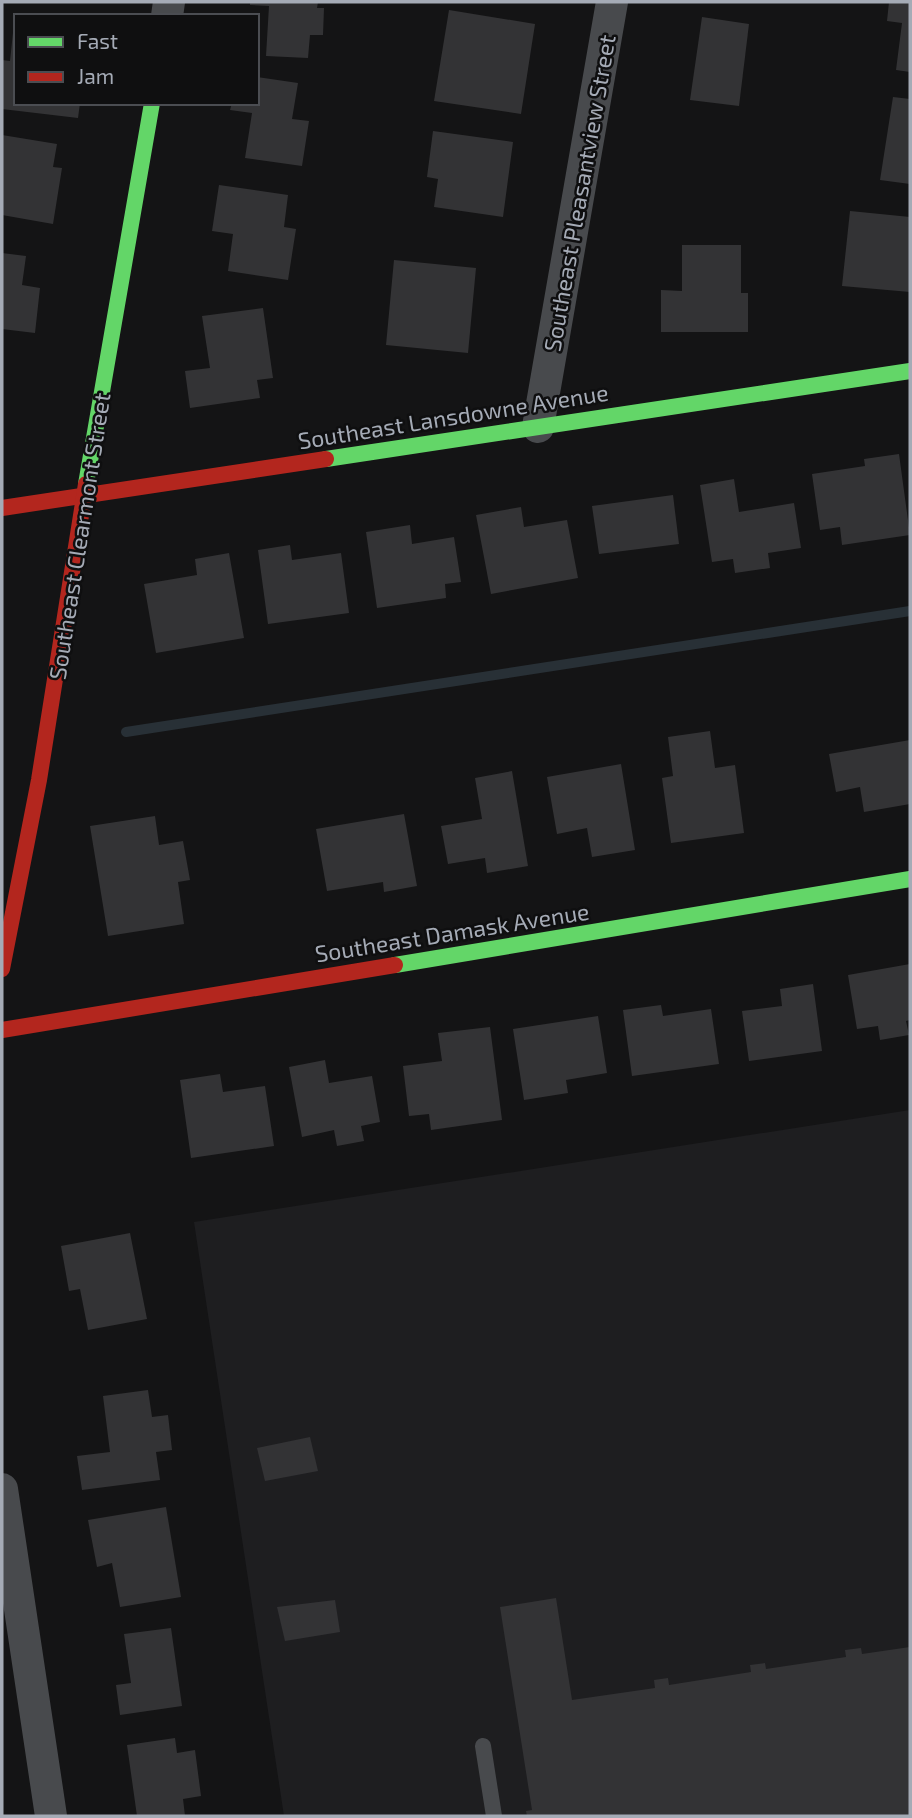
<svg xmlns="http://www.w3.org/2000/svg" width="912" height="1818" viewBox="0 0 912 1818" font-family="'Exo 2',sans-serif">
<rect width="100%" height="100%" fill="#141415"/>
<polygon fill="#1e1e20" points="910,1110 910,1816 284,1816 194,1222"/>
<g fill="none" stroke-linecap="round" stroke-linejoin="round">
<polyline stroke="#283036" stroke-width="10" points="126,732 910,611"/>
</g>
<g fill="#333335">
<polygon points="250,2 318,2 317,8 324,8 323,35 310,35 308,58 266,56 269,6 250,5"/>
<polygon points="889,2 910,2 910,72 896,70 902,23 887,21"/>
<polygon points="449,10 535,24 521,114 434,101"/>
<polygon points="702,17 749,24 739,106 690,100"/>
<polygon points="14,23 16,23 16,103 80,103 78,118 2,109 2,60 10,61"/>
<polygon points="257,77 298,83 292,119 309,121 302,166 245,158 252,113 230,110 232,103 257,103"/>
<polygon points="893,97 910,99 910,184 880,180"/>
<polygon points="433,131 513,142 503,217 434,207 438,179 427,177"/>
<polygon points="2,135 57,144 53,167 62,168 53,224 2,215"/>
<polygon points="219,185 288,195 284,227 296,229 288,280 228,271 233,234 212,231"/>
<polygon points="850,211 910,217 910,292 842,286"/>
<polygon points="682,245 741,245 741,293 748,293 748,332 661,332 661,290 682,291"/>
<polygon points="2,253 26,256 22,285 40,288 35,333 2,329"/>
<polygon points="394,260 476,268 468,353 386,345"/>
<polygon points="263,308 273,378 257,380 260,398 190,408 185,371 210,368 202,316"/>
<polygon points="899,454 910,535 842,545 840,527 820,530 812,474 865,466 864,459"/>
<polygon points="734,479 739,512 794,503 801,548 768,553 770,568 735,573 733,559 712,562 700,485"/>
<polygon points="673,495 679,544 599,554 592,506"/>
<polygon points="521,507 524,527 567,520 578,578 491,594 476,515"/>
<polygon points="410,525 412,544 454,537 461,582 445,584 446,598 377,608 366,532"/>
<polygon points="290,545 292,560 341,553 349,613 268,624 258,550"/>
<polygon points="229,553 244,638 156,653 144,584 197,575 195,559"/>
<polygon points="710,731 715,768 735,765 744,833 671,843 662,778 673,776 668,737"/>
<polygon points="910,740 910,804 864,812 860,787 836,792 829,754"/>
<polygon points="621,764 635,850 592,857 587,828 557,834 547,777"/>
<polygon points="512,771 528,866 487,873 485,858 448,864 441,826 482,819 475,778"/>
<polygon points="404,814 417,886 384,892 383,882 327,891 316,829"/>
<polygon points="155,816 159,845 183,841 190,880 178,882 184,924 108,936 90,826"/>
<polygon points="910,964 910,1020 906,1021 909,1035 880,1040 878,1026 857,1029 848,975"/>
<polygon points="813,984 822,1051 749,1061 742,1011 782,1006 780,989"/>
<polygon points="661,1005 663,1016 711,1009 719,1064 632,1076 623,1010"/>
<polygon points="598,1016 607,1073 566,1080 568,1093 524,1100 513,1029"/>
<polygon points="490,1027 502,1120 431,1130 429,1114 409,1116 403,1066 442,1061 438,1033"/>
<polygon points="325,1060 329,1083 372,1076 380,1122 361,1126 364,1141 337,1146 334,1130 302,1137 289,1067"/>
<polygon points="220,1074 223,1092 265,1086 274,1146 191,1158 180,1080"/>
<polygon points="130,1233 147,1319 88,1330 80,1289 69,1291 61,1246"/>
<polygon points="148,1390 152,1417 168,1415 172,1450 156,1452 160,1480 82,1490 77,1456 110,1452 103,1396"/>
<polygon points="310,1437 318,1471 265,1481 257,1448"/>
<polygon points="166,1507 181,1597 120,1607 112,1563 97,1567 88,1520"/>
<polygon points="556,1598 572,1700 655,1688 654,1680 668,1678 669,1685 751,1672 750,1665 765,1663 766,1669 846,1657 845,1650 861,1648 862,1654 910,1647 910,1816 527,1816 526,1811 532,1810 500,1607"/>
<polygon points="335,1600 340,1632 285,1641 277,1607"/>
<polygon points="171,1628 182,1706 120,1715 116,1685 131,1683 124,1634"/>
<polygon points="175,1738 177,1753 195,1750 201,1796 183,1799 185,1816 137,1816 127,1745"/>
</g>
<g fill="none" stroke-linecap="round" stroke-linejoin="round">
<polyline stroke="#484a4d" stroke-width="16" points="483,1746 494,1816"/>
<g stroke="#484a4d" stroke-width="32">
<polyline points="167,16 169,2"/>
<polyline points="538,427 612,2"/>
<polyline points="2,1489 51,1816"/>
</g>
<g stroke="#63d668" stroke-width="16">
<polyline points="326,459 910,371"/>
<polyline points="86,484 152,103"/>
<polyline points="395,965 910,879"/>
</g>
<g stroke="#b3261e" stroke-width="16">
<polyline points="2,508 326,459"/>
<polyline points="2,969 39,780 86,484"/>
<polyline points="2,1030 395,965"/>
</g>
</g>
<g text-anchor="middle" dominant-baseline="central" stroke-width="5" stroke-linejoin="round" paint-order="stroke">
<g font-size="23" fill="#a5abb6" stroke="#0f0f10">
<text transform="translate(579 193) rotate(-80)">Southeast Pleasantview Street</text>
<text transform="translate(453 416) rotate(-9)">Southeast Lansdowne Avenue</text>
<text transform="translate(79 536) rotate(-81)">Southeast Clearmont Street</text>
<text transform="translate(452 932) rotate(-9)">Southeast Damask Avenue</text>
</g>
</g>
<rect width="912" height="1818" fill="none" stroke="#a5abb6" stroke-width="7"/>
<rect x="14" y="14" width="245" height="91" fill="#0f0f10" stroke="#4b4d52" stroke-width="2"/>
<rect x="28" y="37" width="35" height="10" fill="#63d668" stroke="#4b4d52" stroke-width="2"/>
<text x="77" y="49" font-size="21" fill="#a5abb6">Fast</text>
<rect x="28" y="72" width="35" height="10" fill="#b3261e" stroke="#4b4d52" stroke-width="2"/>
<text x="77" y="84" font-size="21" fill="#a5abb6">Jam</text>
</svg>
